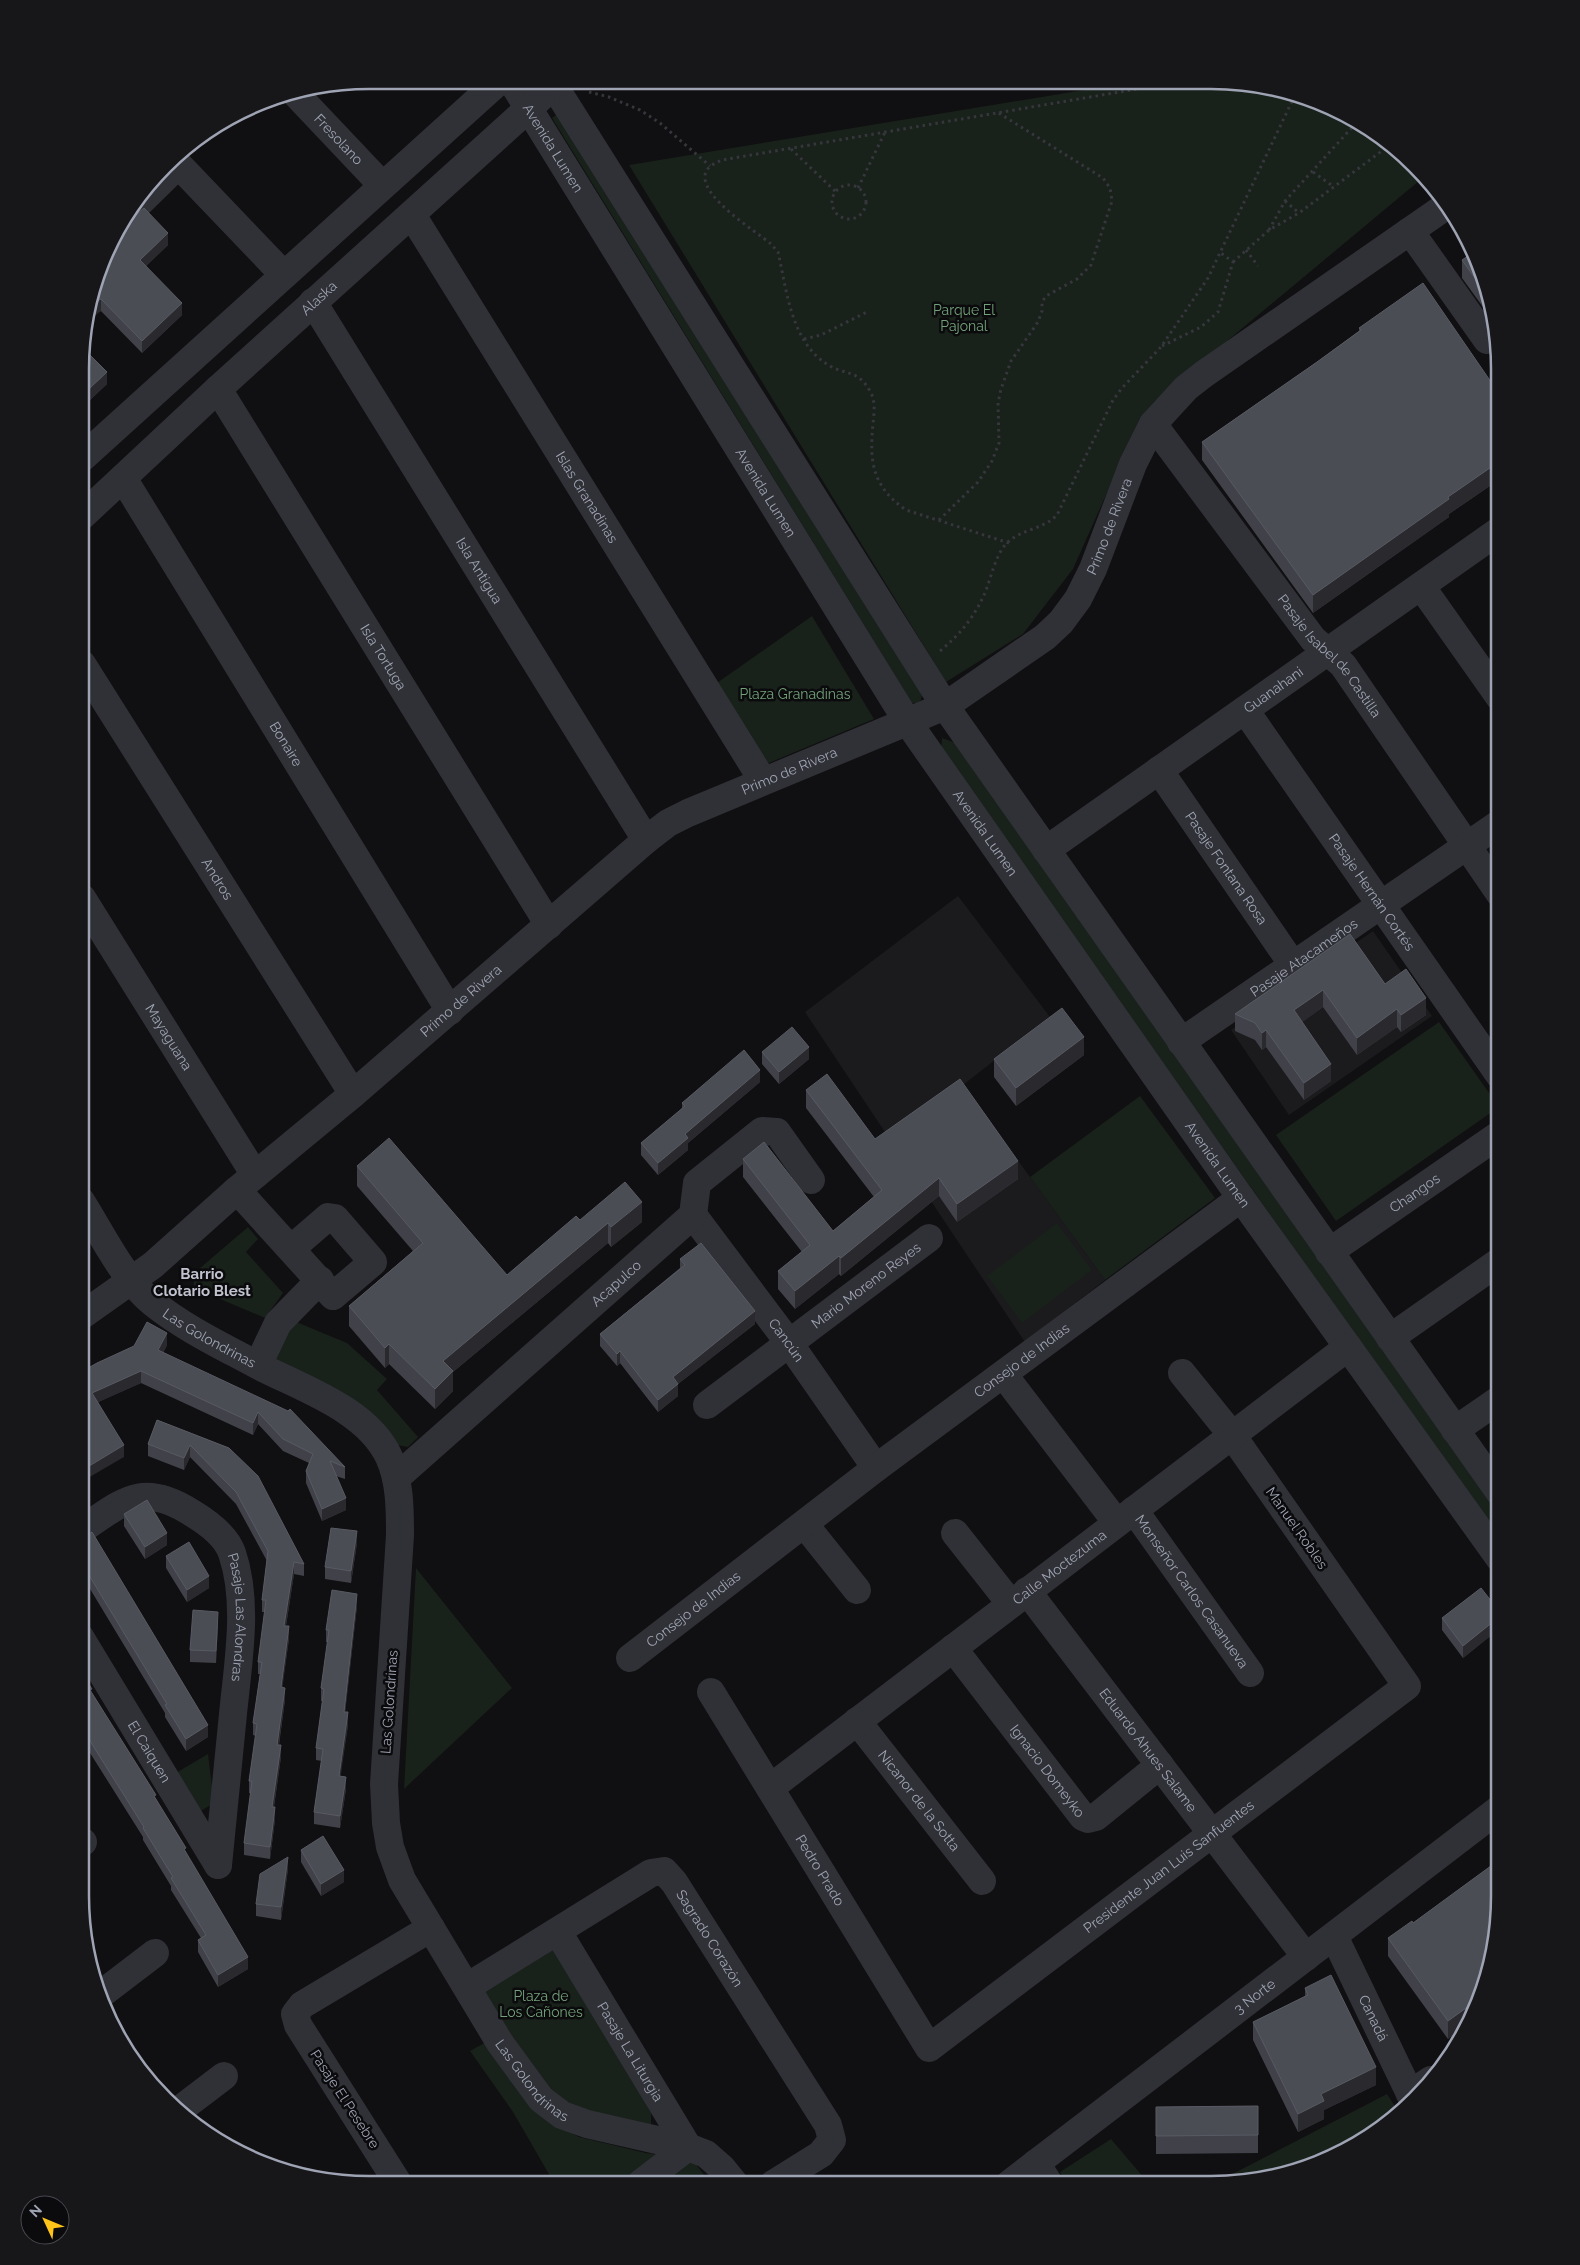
<svg xmlns="http://www.w3.org/2000/svg" width="1580" height="2265" viewBox="0 0 1580 2265" font-family="Raleway,sans-serif">
<rect width="100%" height="100%" fill="#100f11"/>
<g fill="#1b1b1e">
<polygon points="958,896 1050,1017 963,1085 1105,1280 1025,1342 805,1012"/>
<polygon points="1373,931 1432,1016 1289,1115 1231,1030"/>
</g>
<g fill="#19211b">
<polygon points="1132,82 1249,83 1322,102 1387,140 1425,176 1154,402 1131,439 1073,569 1023,634 946,682 629,165"/>
<polygon points="562,111 922,695 920,703 912,703 552,118"/>
<polygon points="812,616 874,719 764,765 714,685"/>
<polygon points="942,738 959,744 1500,1510 1500,1540 941,749"/>
<polygon points="1439,1022 1499,1107 1336,1221 1276,1135"/>
<polygon points="1140,1096 1215,1198 1105,1280 1030,1177"/>
<polygon points="1057,1223 1092,1270 1022,1323 987,1276"/>
<polygon points="248,1227 258,1239 246,1252 283,1293 265,1318 194,1288 193,1274"/>
<polygon points="294,1321 347,1343 387,1379 377,1390 418,1437 408,1447 386,1443 275,1359"/>
<polygon points="416,1568 512,1688 404,1789"/>
<polygon points="208,1754 214,1803 199,1812 174,1774"/>
<polygon points="556,1940 651,2113 651,2130 575,2109 531,2073 483,1994 494,1978"/>
<polygon points="486,2042 552,2123 579,2137 646,2153 692,2159 711,2184 554,2183 513,2112 470,2051"/>
<polygon points="1387,2094 1400,2114 1338,2155 1285,2175 1211,2185"/>
<polygon points="1111,2139 1150,2185 1068,2185 1060,2172"/>
</g>
<g fill="none" stroke-linecap="round" stroke-linejoin="round">
<g stroke="#36373d" stroke-width="3" stroke-dasharray="2.5 4" stroke-linecap="butt">
<polyline points="589,92 609,97 640,110 660,123 710,166"/>
<polyline points="791,149 836,192"/>
<polyline points="1313,172 1334,187"/>
<circle cx="849" cy="202" r="17"/>
<polyline points="858,188 885,132"/>
<polyline points="1285,201 1299,213"/>
<polyline points="1269,230 1285,201 1357,122"/>
<polyline points="1246,250 1258,266"/>
<polyline points="1233,262 1269,230 1299,213 1391,144"/>
<polyline points="804,339 821,335 869,311"/>
<polyline points="1162,346 1201,327 1218,312 1233,262 1221,253"/>
<polyline points="939,520 978,482 992,461 999,443 998,403 1001,389 1011,361 1038,322 1042,311 1042,302 1046,296 1077,279 1091,265 1112,201 1110,188 1103,178 997,112"/>
<path d="M1009 543 906 510C873 487 869 463 873 424 874 413 876 401 870 391 858 370 846 375 830 366 791 344 787 291 778 252L771 244C754 230 702 198 705 175 706 167 715 163 722 160L1178 82"/>
<path d="M940 651C960 634 973 619 984 595 991 579 994 559 1005 545 1019 529 1043 530 1057 515L1113 400 1122 388 1161 347 1208 278 1295 95"/>
</g>
<g stroke="#303136" stroke-width="28">
<path id="s1" d="M511 80 907 721 1241 1198 1500 1559"/>
<polyline points="551,81 945,706 1500,1493"/>
<path id="s2" d="M294 92 382 185"/>
<polyline points="173,159 284,275"/>
<polyline points="129,213 178,165"/>
<path id="s3" d="M412 215 763 781"/>
<polyline points="1410,231 1487,340"/>
<path id="s4" d="M313 302 646 840"/>
<path id="s5" d="M218 389 549 925"/>
<path id="s6" d="M1153 424 1313 639 1343 665 1500 894"/>
<polyline points="82,458 500,80"/>
<path id="s7" d="M123 478 450 1011"/>
<path id="s8" d="M82 516 218 389 541 97"/>
<polyline points="1421,586 1500,698"/>
<path id="s9" d="M82 664 353 1094"/>
<path id="s10" d="M1245 710 1500 1076"/>
<path id="s11" d="M1159 770 1293 965"/>
<path id="s12" d="M1046 850 1500 530"/>
<path id="s13" d="M82 898 255 1175"/>
<path id="s14" d="M1181 1042 1500 823"/>
<polyline points="237,1190 333,1296 373,1262 335,1218 328,1217 292,1248"/>
<path id="s15" d="M81 1201C102 1234 123 1279 153 1303 184 1328 222 1346 257 1365 301 1388 367 1409 389 1457 400 1481 400 1509 400 1535L384 1784 386 1823 390 1847 402 1880 500 2043 541 2099 562 2115 587 2124 688 2147 706 2154 722 2168 735 2184"/>
<path id="s16" d="M693 1215 789 1343 876 1468"/>
<path id="s17" d="M1329 1252 1500 1134"/>
<path id="s18" d="M81 1316 153 1265 237 1190 353 1094 646 840 668 823 688 813 945 706 1045 637 1061 622 1078 599 1093 569 1133 464 1153 424 1186 388 1204 374 1446 206"/>
<polyline points="1390,1338 1500,1261"/>
<polyline points="258,1365 278,1323 320,1280"/>
<polyline points="1004,1375 1117,1523"/>
<path id="s19" d="M707 1405 929 1238"/>
<polyline points="1455,1430 1500,1399"/>
<path id="s20" d="M396 1478 693 1215 697 1183 762 1131 777 1132 811 1180"/>
<path id="s21" d="M1134 1510 1250 1673"/>
<polyline points="805,1525 857,1590"/>
<path id="s22" d="M81 1530C124 1501 142 1481 192 1513 207 1522 226 1536 232 1553 249 1603 238 1662 233 1714 228 1764 223 1815 218 1865"/>
<polyline points="955,1533 1011,1604"/>
<path id="s23" d="M1027 1591 1306 1957"/>
<path id="s24" d="M80 1637 218 1865"/>
<path id="s25" d="M953 1648 1083 1817 1088 1819 1096 1817 1160 1765"/>
<path id="s26" d="M630 1658 876 1468 1241 1198"/>
<path id="s27" d="M711 1692 929 2048 1407 1686 1232 1435 1182 1373"/>
<path id="s28" d="M857 1721 982 1881"/>
<path id="s29" d="M770 1788 1348 1347"/>
<polyline points="80,1844 83,1842"/>
<path id="s30" d="M558 1932 688 2147 641 2183"/>
<path id="s31" d="M1334 1936 1413 2100"/>
<path id="s32" d="M467 1987 651 1873 664 1871 674 1882 828 2125 832 2140 821 2154 773 2184"/>
<polyline points="100,1995 155,1953"/>
<polyline points="1410,2094 1431,2080"/>
<polyline points="178,2111 224,2076"/>
<polyline points="1036,2163 1050,2185"/>
<polyline points="398,2183 298,2025 295,2014 302,2005 431,1928"/>
<path id="s33" d="M1009 2184 1499 1809"/>
</g>
</g>
<g fill="#414249">
<polygon points="117,231 168,245 146,266 182,315 142,353 101,311 99,312 84,325"/>
<polygon points="1474,252 1494,313 1496,325 1462,278 1462,260"/>
<polygon points="1359,328 1500,395 1500,479 1449,514 1449,517 1313,613 1202,460 1202,442 1317,362 1359,331"/>
<polygon points="82,347 107,384 90,400 82,392"/>
<polygon points="1350,934 1385,984 1426,1015 1401,1032 1397,1027 1357,1055 1323,1007 1302,1022 1331,1081 1304,1100 1266,1047 1262,1050 1255,1040 1235,1031 1235,1014"/>
<polygon points="762,1052 809,1059 779,1084 762,1064"/>
<polygon points="1084,1055 1016,1106 994,1077 994,1059"/>
<polygon points="760,1082 688,1143 688,1150 658,1175 641,1155 641,1143 682,1109 682,1103"/>
<polygon points="806,1090 875,1139 1018,1179 957,1222 939,1196 841,1276 839,1274 795,1309 778,1289 778,1271 802,1252 743,1177 743,1159 833,1231 874,1197 806,1108"/>
<polygon points="357,1166 507,1275 580,1220 642,1222 611,1247 608,1243 453,1372 453,1391 435,1409 389,1364 385,1368 349,1326 349,1306 413,1251 357,1186"/>
<polygon points="680,1259 755,1324 678,1384 678,1396 658,1412 620,1363 617,1366 600,1346 600,1334 680,1268"/>
<polygon points="167,1345 163,1353 345,1467 345,1479 336,1476 346,1510 322,1521 306,1483 306,1471 309,1463 283,1451 258,1424 253,1435 141,1383 98,1402 124,1457 81,1372"/>
<polygon points="157,1420 229,1448 304,1564 304,1576 294,1574 286,1626 289,1639 282,1687 285,1700 279,1745 281,1757 274,1807 275,1820 270,1859 244,1855 244,1843 251,1793 249,1793 249,1781 256,1736 253,1735 253,1723 260,1674 258,1674 258,1662 265,1612 262,1612 262,1600 267,1561 236,1504 190,1457 184,1470 148,1456 148,1444"/>
<polygon points="124,1514 167,1545 145,1559 124,1526"/>
<polygon points="81,1539 208,1737 186,1751 165,1717 165,1713 81,1574"/>
<polygon points="357,1543 351,1583 325,1579 325,1567"/>
<polygon points="166,1556 209,1588 187,1602 166,1568"/>
<polygon points="357,1606 345,1712 348,1725 340,1776 346,1789 340,1828 314,1824 314,1812 322,1761 316,1760 316,1748 323,1701 321,1701 321,1688 328,1642 326,1642 326,1630"/>
<polygon points="1499,1611 1499,1629 1463,1658 1442,1630 1442,1618"/>
<polygon points="218,1624 216,1663 190,1662 190,1650"/>
<polygon points="80,1670 92,1693 156,1799 186,1853 248,1969 218,1987 198,1952 198,1940 201,1938 171,1890 171,1886 143,1840 143,1837 80,1737"/>
<polygon points="301,1850 344,1882 321,1896 301,1862"/>
<polygon points="288,1869 281,1920 256,1916 256,1904"/>
<polygon points="1413,1923 1485,1989 1466,2026 1448,2039 1388,1956 1388,1938"/>
<polygon points="1305,1988 1376,2085 1324,2110 1324,2119 1298,2132 1253,2040 1253,2022 1305,1996"/>
<polygon points="1258,2106 1258,2153 1156,2154 1156,2107"/>
</g>
<g fill="#29292e">
<polygon points="168,233 168,245 140,272 140,260"/>
<polygon points="101,299 101,311 99,312 84,325 91,307 99,300"/>
<polygon points="182,303 182,315 142,353 142,341"/>
<polygon points="107,372 107,384 90,400 90,388"/>
<polygon points="1500,461 1500,479 1449,514 1449,517 1313,613 1313,595 1448,497"/>
<polygon points="1323,990 1323,1007 1294,1028 1294,1010"/>
<polygon points="1426,998 1426,1015 1401,1032 1401,1015"/>
<polygon points="1397,1009 1397,1027 1357,1055 1357,1038"/>
<polygon points="1266,1030 1266,1047 1262,1050 1262,1033"/>
<polygon points="1084,1037 1084,1055 1016,1106 1016,1088"/>
<polygon points="809,1047 809,1059 779,1084 779,1072"/>
<polygon points="1331,1064 1331,1081 1304,1100 1304,1083"/>
<polygon points="760,1070 760,1082 688,1143 688,1150 658,1175 658,1163 685,1134"/>
<polygon points="1018,1161 1018,1179 957,1222 957,1204"/>
<polygon points="939,1178 939,1196 841,1276 841,1258"/>
<polygon points="642,1202 642,1222 611,1247 611,1227"/>
<polygon points="608,1223 608,1243 453,1372 453,1391 435,1409 435,1389 443,1361"/>
<polygon points="839,1256 839,1274 795,1309 795,1291"/>
<polygon points="755,1311 755,1324 678,1384 678,1396 658,1412 658,1400 673,1377"/>
<polygon points="167,1333 167,1345 158,1362 158,1350"/>
<polygon points="389,1344 389,1364 385,1368 385,1348"/>
<polygon points="620,1351 620,1363 617,1366 617,1354"/>
<polygon points="141,1371 141,1383 92,1405 92,1393"/>
<polygon points="258,1412 258,1424 253,1435 253,1423"/>
<polygon points="124,1445 124,1457 81,1482 81,1471"/>
<polygon points="190,1445 190,1457 184,1470 184,1458"/>
<polygon points="346,1498 346,1510 322,1521 322,1509"/>
<polygon points="357,1531 357,1543 351,1583 351,1571"/>
<polygon points="167,1533 167,1545 145,1559 145,1547"/>
<polygon points="294,1562 294,1574 284,1638 284,1626"/>
<polygon points="209,1576 209,1588 187,1602 187,1590"/>
<polygon points="357,1594 357,1606 344,1724 344,1712"/>
<polygon points="218,1612 218,1624 216,1663 216,1651"/>
<polygon points="1499,1617 1499,1629 1463,1658 1463,1646"/>
<polygon points="289,1626 289,1639 281,1699 281,1687"/>
<polygon points="285,1688 285,1700 277,1757 277,1745"/>
<polygon points="348,1712 348,1725 339,1788 339,1776"/>
<polygon points="208,1725 208,1737 186,1751 186,1739"/>
<polygon points="281,1745 281,1757 272,1819 272,1807"/>
<polygon points="346,1777 346,1789 340,1828 340,1816"/>
<polygon points="275,1807 275,1820 270,1859 270,1847"/>
<polygon points="288,1857 288,1869 281,1920 281,1907"/>
<polygon points="344,1870 344,1882 321,1896 321,1884"/>
<polygon points="248,1957 248,1969 218,1987 218,1975"/>
<polygon points="1480,1998 1466,2026 1448,2039 1448,2021"/>
<polygon points="1376,2067 1376,2085 1324,2110 1324,2119 1298,2132 1298,2114 1321,2094"/>
</g>
<g fill="#4b4d55" stroke="#585a64">
<polygon points="144,208 168,233 140,260 182,303 142,341 101,299 99,300 91,307 117,231"/>
<polygon points="1474,252 1490,299 1462,260"/>
<polygon points="1423,283 1500,395 1500,461 1448,497 1449,499 1313,595 1202,442 1317,362 1361,330 1359,328"/>
<polygon points="82,347 107,372 90,388 82,380"/>
<polygon points="1350,934 1385,984 1406,969 1426,998 1401,1015 1397,1009 1357,1038 1323,990 1294,1010 1331,1064 1304,1083 1266,1030 1262,1033 1255,1023 1235,1014"/>
<polygon points="1062,1008 1084,1037 1016,1088 994,1059"/>
<polygon points="792,1027 809,1047 779,1072 762,1052"/>
<polygon points="744,1050 760,1070 685,1134 688,1138 658,1163 641,1143 685,1106 682,1103"/>
<polygon points="827,1074 875,1139 960,1079 1018,1161 957,1204 939,1178 841,1258 839,1256 795,1291 778,1271 810,1245 743,1159 764,1142 833,1231 882,1190 806,1090"/>
<polygon points="389,1138 507,1275 576,1216 580,1220 625,1182 642,1202 611,1227 608,1223 443,1361 453,1371 435,1389 389,1344 385,1348 349,1306 423,1243 357,1166"/>
<polygon points="701,1243 755,1311 673,1377 678,1384 658,1400 620,1351 617,1354 600,1334 685,1265 680,1259"/>
<polygon points="147,1322 167,1333 158,1350 288,1411 290,1409 345,1467 330,1461 346,1498 322,1509 306,1471 313,1454 283,1439 258,1412 253,1423 141,1371 92,1393 124,1445 81,1471 81,1372 97,1363 134,1346"/>
<polygon points="157,1420 229,1448 258,1476 304,1564 294,1562 284,1626 289,1626 281,1687 285,1688 277,1745 281,1745 272,1807 275,1807 270,1847 244,1843 252,1781 249,1781 257,1724 253,1723 262,1662 258,1662 266,1600 262,1600 268,1551 236,1492 190,1445 184,1458 148,1444"/>
<polygon points="147,1500 167,1533 145,1547 124,1514"/>
<polygon points="331,1528 357,1531 351,1571 325,1567"/>
<polygon points="92,1532 208,1725 186,1739 165,1705 167,1704 81,1562 81,1539"/>
<polygon points="189,1542 209,1576 187,1590 166,1556"/>
<polygon points="1481,1588 1499,1611 1499,1617 1463,1646 1442,1618"/>
<polygon points="332,1590 357,1594 344,1712 348,1712 339,1776 346,1777 340,1816 314,1812 323,1749 316,1748 324,1689 321,1688 329,1630 326,1630"/>
<polygon points="193,1610 218,1612 216,1651 190,1650"/>
<polygon points="80,1670 92,1689 90,1690 156,1795 154,1796 186,1848 184,1849 248,1957 218,1975 198,1940 206,1935 171,1878 173,1877 143,1828 144,1827 80,1725 80,1722 82,1721 80,1719"/>
<polygon points="323,1836 344,1870 321,1884 301,1850"/>
<polygon points="288,1857 281,1907 256,1904 260,1874"/>
<polygon points="1499,1860 1499,1915 1485,1989 1480,1998 1448,2021 1388,1938 1412,1921 1413,1923"/>
<polygon points="1331,1975 1376,2067 1321,2094 1324,2101 1298,2114 1253,2022 1308,1995 1305,1988"/>
<polygon points="1258,2106 1258,2135 1156,2136 1156,2107"/>
</g>
<g text-anchor="middle" dominant-baseline="central" stroke-width="5" stroke-linejoin="round" paint-order="stroke">
<g font-size="14" fill="#9fa4b4" stroke="#0b0a0c">
<text stroke="none"><textPath href="#s2" startOffset="65">Fresolano</textPath></text>
<text stroke="none"><textPath href="#s1" startOffset="80">Avenida Lumen</textPath></text>
<text stroke="none"><textPath href="#s8" startOffset="322">Alaska</textPath></text>
<text stroke="none"><textPath href="#s1" startOffset="485">Avenida Lumen</textPath></text>
<text stroke="none"><textPath href="#s3" startOffset="332">Islas Granadinas</textPath></text>
<text stroke="none"><textPath href="#s18" startOffset="1319">Primo de Rivera</textPath></text>
<text stroke="none"><textPath href="#s4" startOffset="316">Isla Antigua</textPath></text>
<text stroke="none"><textPath href="#s5" startOffset="315">Isla Tortuga</textPath></text>
<text stroke="none"><textPath href="#s6" startOffset="292">Pasaje Isabel de Castilla</textPath></text>
<text stroke="none"><textPath href="#s12" startOffset="278">Guanahani</textPath></text>
<text stroke="none"><textPath href="#s7" startOffset="312">Bonaire</textPath></text>
<text stroke="none"><textPath href="#s18" startOffset="899">Primo de Rivera</textPath></text>
<text stroke="none"><textPath href="#s1" startOffset="890">Avenida Lumen</textPath></text>
<text stroke="none"><textPath href="#s11" startOffset="119">Pasaje Fontana Rosa</textPath></text>
<text stroke="none"><textPath href="#s9" startOffset="254">Andros</textPath></text>
<text stroke="none"><textPath href="#s10" startOffset="222">Pasaje Hernán Cortés</textPath></text>
<text stroke="none"><textPath href="#s14" startOffset="149">Pasaje Atacameños</textPath></text>
<text stroke="none"><textPath href="#s18" startOffset="494">Primo de Rivera</textPath></text>
<text stroke="none"><textPath href="#s13" startOffset="164">Mayaguana</textPath></text>
<text stroke="none"><textPath href="#s1" startOffset="1295">Avenida Lumen</textPath></text>
<text stroke="none"><textPath href="#s17" startOffset="104">Changos</textPath></text>
<text stroke="none"><textPath href="#s20" startOffset="294">Acapulco</textPath></text>
<text stroke="none"><textPath href="#s19" startOffset="199">Mario Moreno Reyes</textPath></text>
<text stroke="none"><textPath href="#s15" startOffset="192">Las Golondrinas</textPath></text>
<text stroke="none"><textPath href="#s16" startOffset="156">Cancún</textPath></text>
<text stroke="none"><textPath href="#s26" startOffset="492">Consejo de Indias</textPath></text>
<text transform="translate(1297 1528) rotate(55)">Manuel Robles</text>
<text stroke="none"><textPath href="#s29" startOffset="364">Calle Moctezuma</textPath></text>
<text stroke="none"><textPath href="#s21" startOffset="100">Monseñor Carlos Casanueva</textPath></text>
<text stroke="none"><textPath href="#s26" startOffset="80">Consejo de Indias</textPath></text>
<text stroke="none"><textPath href="#s22" startOffset="246">Pasaje Las Alondras</textPath></text>
<text transform="translate(389 1702) rotate(-86)">Las Golondrinas</text>
<text stroke="none"><textPath href="#s23" startOffset="200">Eduardo Ahues Salame</textPath></text>
<text stroke="none"><textPath href="#s24" startOffset="134">El Caiquen</textPath></text>
<text stroke="none"><textPath href="#s25" startOffset="155">Ignacio Domeyko</textPath></text>
<text stroke="none"><textPath href="#s28" startOffset="101">Nicanor de la Sotta</textPath></text>
<text stroke="none"><textPath href="#s27" startOffset="718">Presidente Juan Luis Sanfuentes</textPath></text>
<text stroke="none"><textPath href="#s27" startOffset="209">Pedro Prado</textPath></text>
<text stroke="none"><textPath href="#s32" startOffset="311">Sagrado Corazón</textPath></text>
<text stroke="none"><textPath href="#s33" startOffset="309">3 Norte</textPath></text>
<text stroke="none"><textPath href="#s31" startOffset="91">Canadá</textPath></text>
<text stroke="none"><textPath href="#s30" startOffset="140">Pasaje La Liturgia</textPath></text>
<text stroke="none"><textPath href="#s15" startOffset="1078">Las Golondrinas</textPath></text>
<text transform="translate(345 2099) rotate(57)">Pasaje El Pesebre</text>
</g>
<g font-size="14" fill="#73a17a" stroke="#0b0a0c">
<text x="964" y="310">Parque El<tspan x="964" dy="16">Pajonal</tspan></text>
<text x="795" y="694">Plaza Granadinas</text>
<text x="541" y="1996">Plaza de<tspan x="541" dy="16">Los Cañones</tspan></text>
</g>
<g font-size="15" font-weight="bold" fill="#c0c3cf" stroke="#0b0a0c">
<text x="202" y="1274">Barrio<tspan x="202" dy="17">Clotario Blest</tspan></text>
</g>
</g>
<path d="M0 0H1580V2265H0ZM369 89H1211A280 280 0 0 1 1491 369V1896A280 280 0 0 1 1211 2176H369A280 280 0 0 1 89 1896V369A280 280 0 0 1 369 89Z" fill="#171619" fill-rule="evenodd"/>
<path fill="none" stroke="#9fa4b4" stroke-width="2.5" d="M369 89H1211A280 280 0 0 1 1491 369V1896A280 280 0 0 1 1211 2176H369A280 280 0 0 1 89 1896V369A280 280 0 0 1 369 89Z"/>
<g transform="translate(45 2220) rotate(314)"><circle r="24" fill="#0b0a0c" stroke="#46484f"/>
<path d="M0-4L9 19L0 12L-9 19Z" fill="#ffc419"/>
<text y="-8" font-size="14" font-weight="bold" text-anchor="middle" fill="#9fa4b4">N</text>
</g>
</svg>
